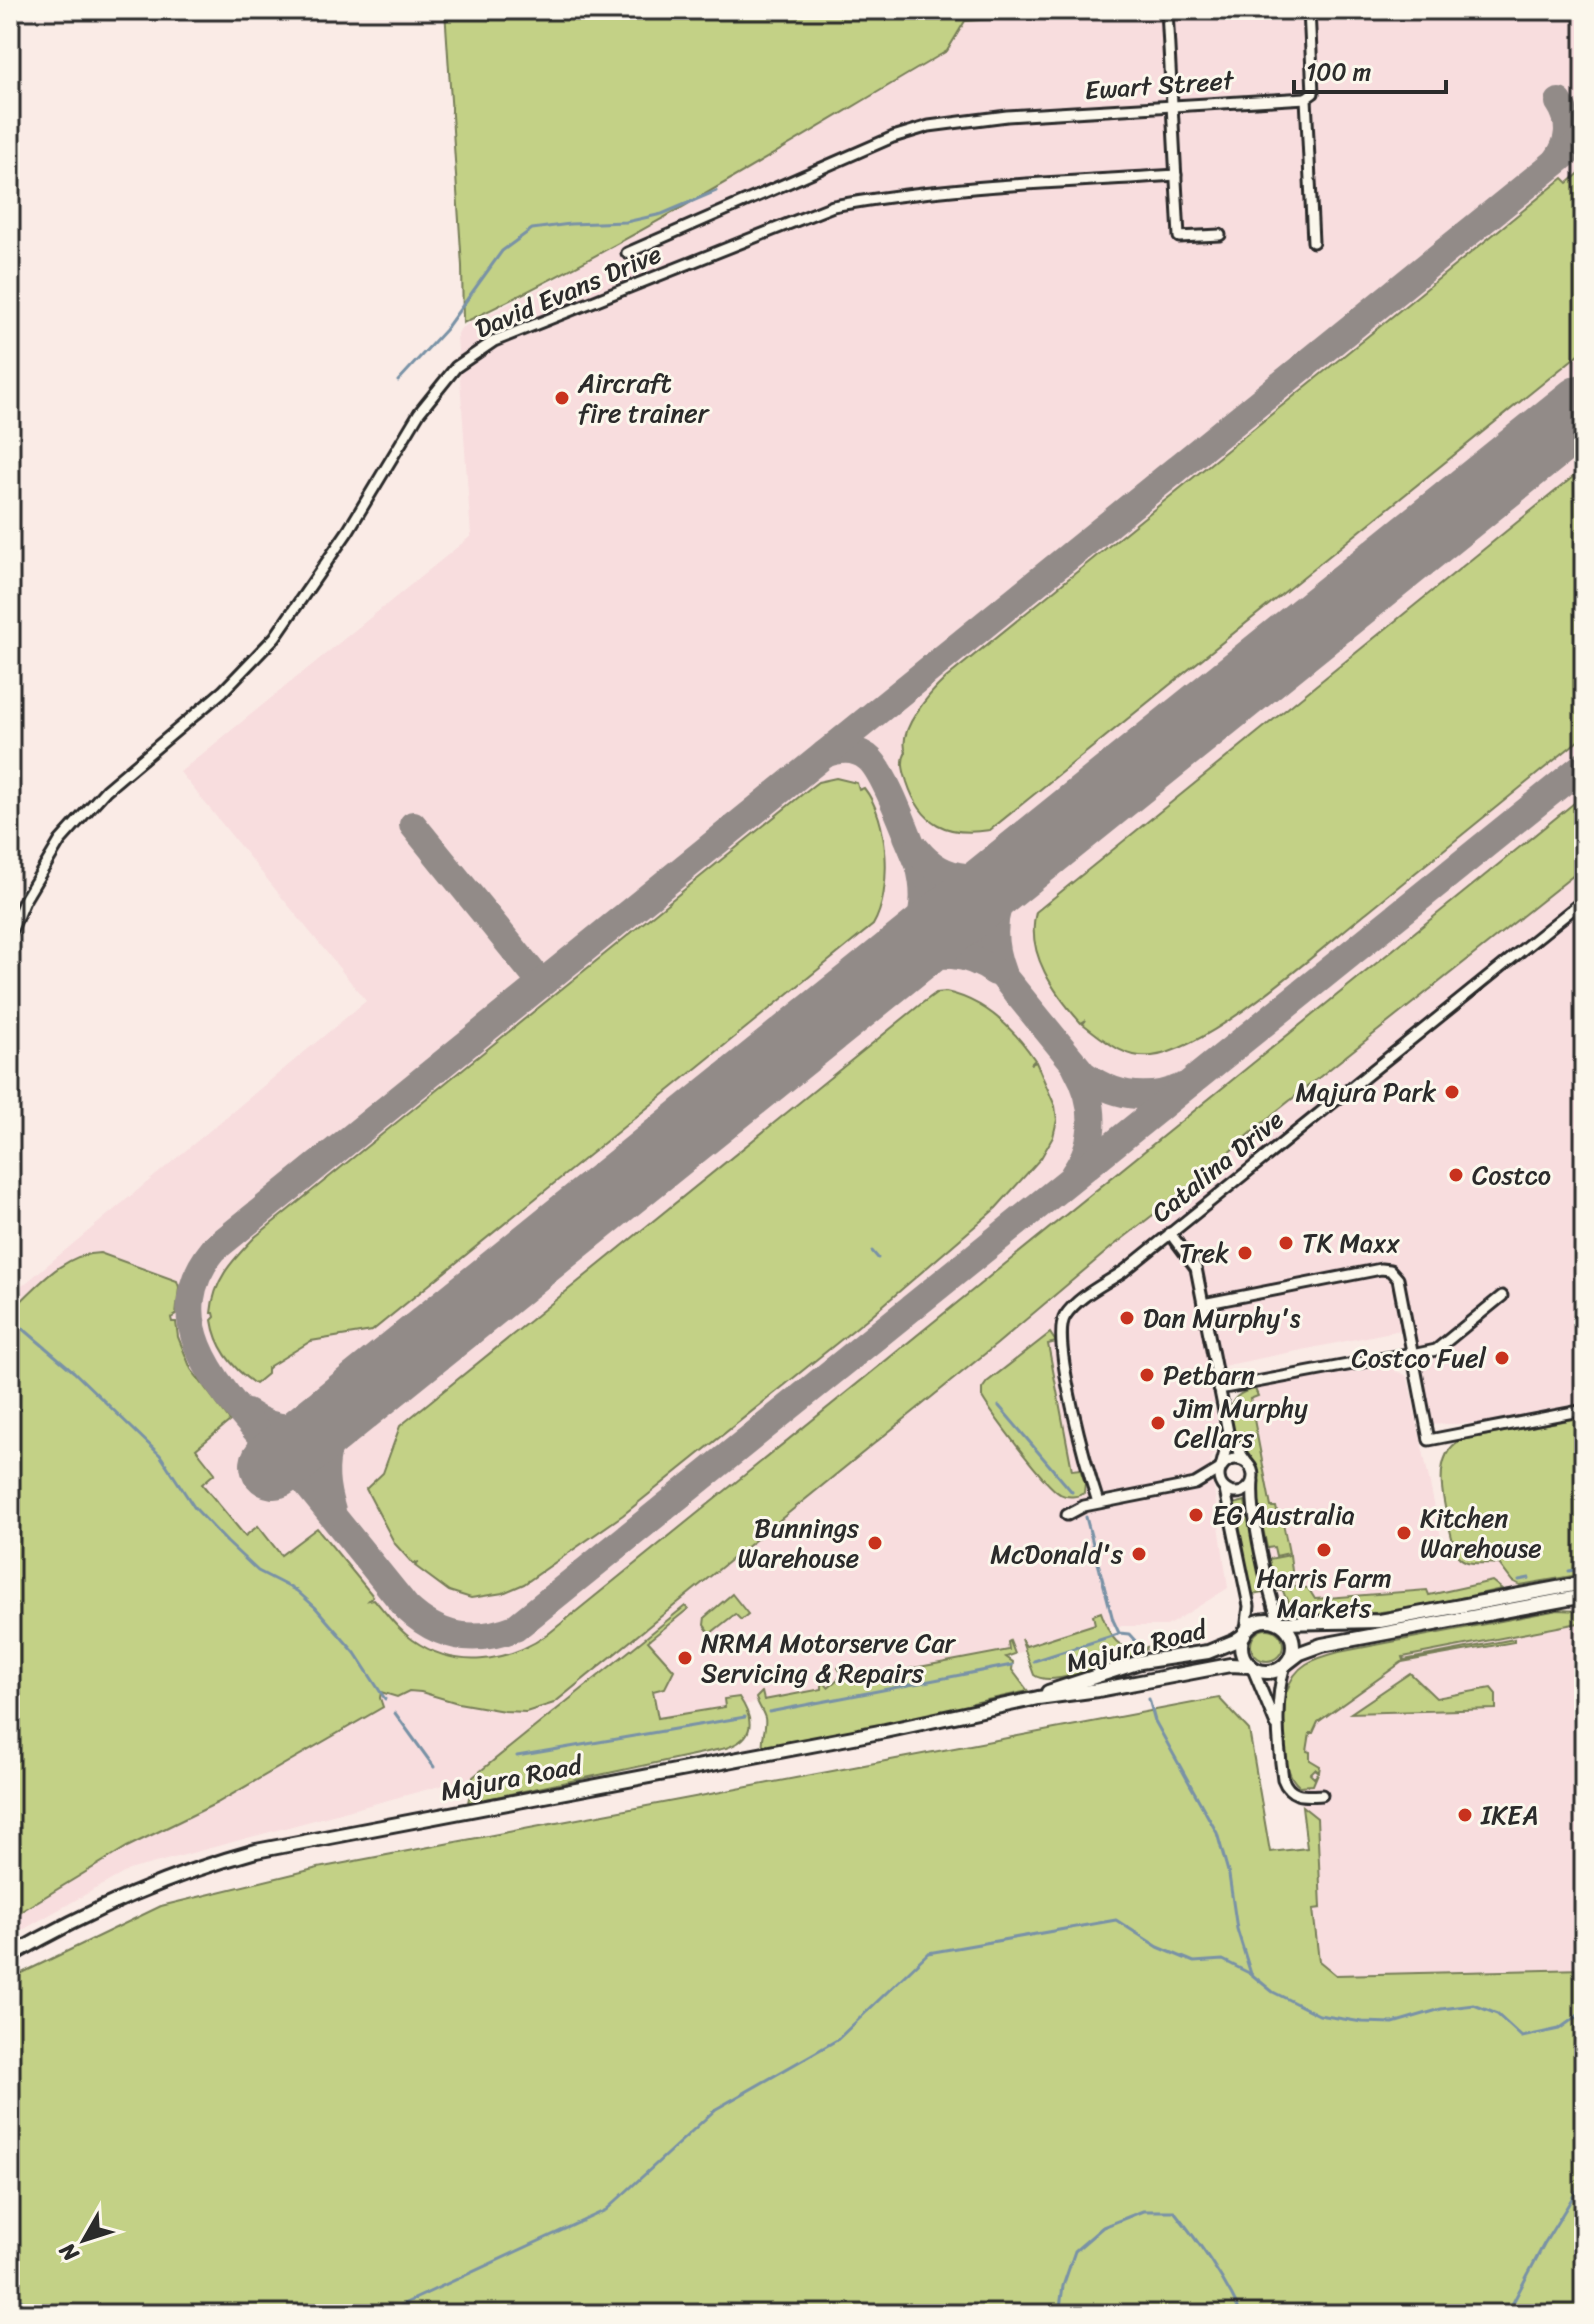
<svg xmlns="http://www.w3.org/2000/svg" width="1594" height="2324" viewBox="0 0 1594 2324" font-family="Sriracha,sans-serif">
<rect width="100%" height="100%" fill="#faebe6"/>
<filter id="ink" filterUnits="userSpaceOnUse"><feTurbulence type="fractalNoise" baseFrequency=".0125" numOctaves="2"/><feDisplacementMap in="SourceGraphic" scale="16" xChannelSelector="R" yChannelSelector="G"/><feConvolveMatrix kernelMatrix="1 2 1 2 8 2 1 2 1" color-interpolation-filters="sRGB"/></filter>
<g filter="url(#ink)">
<g fill="#f8ddde">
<polygon points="1024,10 1584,10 1584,1404 1484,1423 1421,1425 1401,1330 1208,1369 1220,1439 1210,1462 1228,1588 1167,1626 1106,1626 1015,1654 658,1721 653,1690 625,1655 473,1777 129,1870 10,1937 10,1296 366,1001 180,772 471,536 457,336 461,328 545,285 946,51 965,21 1024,17"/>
<polygon points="1370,1367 1369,1370 1394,1367 1395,1371 1404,1374 1408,1378 1442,1542 1453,1541 1457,1556 1462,1561 1499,1564 1514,1583 1525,1585 1385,1611 1336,1615 1298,1611 1288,1602 1283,1591 1275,1590 1257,1495 1259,1472 1254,1462 1240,1451 1229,1414 1232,1402 1238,1394 1249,1390"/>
<polygon points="1558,1610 1584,1610 1584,1969 1336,1975 1319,1961 1302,1806 1299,1787 1291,1778 1288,1770 1283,1730 1283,1689 1290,1672 1306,1658 1319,1653 1338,1649 1339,1652"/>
</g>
<g fill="#c3d186" stroke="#777e58" stroke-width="2">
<path d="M445 10H1024V17L965 21 947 51C787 145 630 244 463 323L462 266Z"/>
<path d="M1584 169V350L990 830C947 837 921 825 907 782 904 772 900 762 906 752 897 730 930 693 946 678L1563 178 1568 183Z"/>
<path d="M1584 468V736C1512 795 1439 853 1367 912 1319 950 1211 1049 1152 1056 1124 1059 1104 1040 1083 1024L1086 1020 1081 1023C1055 994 1025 953 1036 912Z"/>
<path d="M836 778 857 783 859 790 864 788C889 819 893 891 873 925L372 1331 311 1341 270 1366 267 1369V1374L255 1384C232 1368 216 1348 212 1320L215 1317 214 1313H211C214 1279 232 1261 255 1237L810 788 818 782Z"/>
<path d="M1584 795V867L1273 1114 1189 1187 1113 1246 997 1344 554 1703 526 1712 504 1711 458 1703 421 1692 409 1691 397 1697 381 1692 380 1698 383 1707 217 1803 127 1847 10 1918V1312C36 1288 63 1253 100 1253L177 1281 179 1287 176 1315 171 1318 172 1322H176L178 1337 191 1369 230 1421 196 1449 215 1473 202 1484 245 1536 258 1526 281 1555 317 1528 373 1596 369 1600 374 1599C386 1613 397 1629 413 1640 456 1670 506 1663 547 1635Z"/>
<path d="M946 992C984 1000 1014 1029 1035 1060L1031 1064 1036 1062 1055 1106 1057 1120 1053 1137 1041 1158 996 1208 873 1314 623 1515 524 1584 503 1593 471 1598 449 1591 415 1566 419 1562 413 1564 395 1544 366 1489 383 1473 400 1426 921 1004 936 993Z"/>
<path d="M1050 1333 1056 1342 1048 1344 1072 1470 1080 1469 1085 1483 1084 1493C1078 1497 1067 1498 1060 1494 1045 1486 992 1414 982 1397V1389L987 1382Z"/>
<path d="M1255 1389 1258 1396 1250 1399 1271 1507H1276L1280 1524 1283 1523 1289 1553 1276 1556 1274 1547 1267 1548C1264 1530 1257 1510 1257 1492 1257 1485 1260 1479 1259 1473 1256 1460 1246 1457 1239 1448 1224 1425 1223 1394 1255 1389Z"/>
<path d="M1584 1417V1574L1520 1585 1512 1581 1499 1564C1483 1561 1463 1569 1455 1551 1449 1520 1425 1458 1461 1440Z"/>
<polygon points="1245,1501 1263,1593 1252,1595 1234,1504"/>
<path d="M1290 1555 1294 1587 1308 1588 1315 1599 1427 1590 1429 1595 1492 1581 1502 1589C1459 1598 1335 1628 1298 1610 1289 1606 1286 1599 1283 1591L1275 1590 1269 1559Z"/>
<polygon points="732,1594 748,1614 741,1620 735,1614 711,1633 715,1641 704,1625 705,1617"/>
<path d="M685 1606 688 1609 648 1641 674 1670 665 1688 653 1691 658 1718 725 1707 724 1699 739 1697C754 1719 756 1738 726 1748L468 1803 473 1777Z"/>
<path d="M1558 1610 1579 1611 1580 1616H1584V1622L1403 1657 1404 1660 1514 1639V1642L1402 1662 1318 1722 1313 1733H1310L1307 1751 1310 1752V1760L1320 1766 1319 1772 1315 1769 1310 1774 1314 1778 1318 1773 1313 1785 1299 1786C1279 1770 1282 1716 1283 1691H1287C1295 1664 1313 1659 1339 1652Z"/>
<path d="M1101 1612C1110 1638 1118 1653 1147 1647L1145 1651C1122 1658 1053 1690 1034 1675L1021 1639 1026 1646 1095 1624 1093 1615Z"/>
<circle cx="1267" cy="1645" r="16"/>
<path d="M1010 1641 1015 1654 1006 1657 1013 1662 1012 1670 1028 1691 973 1703 974 1707 763 1747C761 1737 767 1729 765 1718 763 1711 758 1705 756 1698L762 1692 764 1700 822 1689V1680L828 1687 843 1675 838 1668 846 1662 841 1668 846 1674 852 1669 856 1679 1009 1650 1008 1642Z"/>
<polygon points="1410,1673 1436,1698 1491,1688 1496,1694 1496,1709 1351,1713"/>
<polygon points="1219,1698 1249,1730 1270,1852 1307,1848 1302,1806 1317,1818 1321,1908 1313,1909 1319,1961 1336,1975 1584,1969 1584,2314 10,2314 10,1980 20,1974 161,1906 318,1868"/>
</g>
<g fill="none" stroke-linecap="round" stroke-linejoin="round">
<g stroke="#7992a6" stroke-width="3">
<polyline points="398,381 445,330 502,251 532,229 570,224 626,222 662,214 716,191"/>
<polyline points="872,1251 878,1258"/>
<polyline points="20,1326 74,1372 160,1455 194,1507 227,1542 258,1571 297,1591 315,1607 355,1653 385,1699"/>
<polyline points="999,1406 1072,1492"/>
<polyline points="1086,1517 1113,1620 1119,1633 1129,1634 1140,1646"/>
<polyline points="1569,1571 1584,1568"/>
<polyline points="1519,1580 1529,1578"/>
<polyline points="1034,1661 1118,1634"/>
<polyline points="1149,1699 1155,1721 1217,1833 1229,1875 1237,1929 1251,1974 1273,1992 1319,2015 1362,2022 1393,2023 1441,2009 1474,2005 1497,2014 1522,2037 1559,2029 1584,2011"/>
<polyline points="769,1712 1012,1665"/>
<polyline points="395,1713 434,1767"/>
<polyline points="517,1756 745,1717"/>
<polyline points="10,2295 48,2314"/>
<polyline points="382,2314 606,2210 716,2109 837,2040 928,1953 1116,1920 1158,1947 1194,1962 1223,1960 1251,1974"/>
<path d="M1059 2314 1063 2286 1075 2251 1103 2227 1143 2211H1174C1200 2244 1223 2276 1241 2314"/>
<polyline points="1507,2314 1544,2244 1584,2179"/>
</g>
<g stroke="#928b88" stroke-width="28">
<path d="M1557 160C1570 142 1572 121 1559 102"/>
<path d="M825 754C839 749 853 747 867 757 885 770 909 840 919 864 933 916 915 949 874 981"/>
<polyline points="413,825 541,983"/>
<path d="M907 836 919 864 941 900 1083 1074C1113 1096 1147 1102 1182 1087"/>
<path d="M917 850C946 886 983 881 1020 864"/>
<path d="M1002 972C984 926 998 882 1036 851"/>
<path d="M825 1021C874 982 932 926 995 972"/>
<path d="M1074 1174C1098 1141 1096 1102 1076 1067"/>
<path d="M247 1413C279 1435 311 1431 344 1412"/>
<path d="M285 1457 407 1608C439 1638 474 1644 515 1628L1584 765"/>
<path d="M281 1460C233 1400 149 1328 214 1249L1584 139"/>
<path d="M332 1511C315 1458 330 1429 368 1392"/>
</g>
<polyline stroke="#928b88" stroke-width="68" points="274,1465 1584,408"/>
<g stroke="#2b2b2b" stroke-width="15">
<g id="street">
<polyline points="1167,10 1179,237 1220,235"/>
<polyline points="1309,10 1313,93 1306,98 1313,242"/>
<polyline points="627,253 893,137 929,126 1007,116 1306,98"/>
<path d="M10 934 24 901 60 841 106 790 223 691 275 637 348 531 419 413 456 367 494 341 833 206C945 185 1061 183 1176 175"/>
<polyline points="1170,1233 1196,1268 1229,1437 1248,1464"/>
<polyline points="1203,1304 1381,1269 1390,1270 1398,1279 1429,1440 1584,1410"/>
<polyline points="1412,1355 1436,1350 1502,1296"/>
<polyline points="1219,1389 1412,1353"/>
<circle cx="1236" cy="1476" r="17"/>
<polyline points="1221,1467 1229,1437"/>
<path d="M1253 1481C1250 1517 1267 1588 1279 1623"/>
<polyline points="1225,1490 1249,1606 1246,1631"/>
<path d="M1098 1502C1088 1472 1050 1340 1065 1316 1078 1296 1105 1284 1124 1271L1584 900"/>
<polyline points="1067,1515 1084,1506 1195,1484 1220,1469"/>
<path d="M1285 1665C1274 1701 1278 1742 1283 1779 1290 1798 1305 1796 1322 1795"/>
<polyline points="1252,1667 1276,1725"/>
</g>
</g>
<g stroke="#2b2b2b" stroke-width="18">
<g id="secondary">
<circle cx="1267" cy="1646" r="26"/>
<polyline points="1280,1623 1380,1621 1584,1583"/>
<polyline points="1287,1663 1300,1653 1322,1645 1584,1596"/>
<polyline points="1048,1692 1140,1662 1208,1652 1235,1641 1244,1635"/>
<path d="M10 1956C89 1910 168 1875 256 1851L885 1731 1038 1698 1098 1690 1230 1665 1251 1666"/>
</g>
</g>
<use href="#street" stroke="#fbf7ec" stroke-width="9"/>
<use href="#secondary" stroke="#fbf7ec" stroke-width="12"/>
</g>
</g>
<g fill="#c8321e" stroke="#fbf7ec" stroke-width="3">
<circle cx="562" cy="398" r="8"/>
<circle cx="1452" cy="1092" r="8"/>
<circle cx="1456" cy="1175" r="8"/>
<circle cx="1286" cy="1243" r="8"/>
<circle cx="1245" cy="1253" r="8"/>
<circle cx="1127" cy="1318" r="8"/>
<circle cx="1502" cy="1358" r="8"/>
<circle cx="1147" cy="1375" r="8"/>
<circle cx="1158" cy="1423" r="8"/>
<circle cx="1196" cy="1515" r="8"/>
<circle cx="1404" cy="1533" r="8"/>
<circle cx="875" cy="1543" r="8"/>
<circle cx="1324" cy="1550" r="8"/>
<circle cx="1139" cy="1554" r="8"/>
<circle cx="685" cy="1658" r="8"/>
<circle cx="1465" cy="1815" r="8"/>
</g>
<g text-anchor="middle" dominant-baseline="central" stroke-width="6" stroke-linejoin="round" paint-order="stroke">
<g font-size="26" fill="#2b2b2b" stroke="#fbf7ec">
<text transform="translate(1159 85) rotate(-4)">Ewart Street</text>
<text transform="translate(568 291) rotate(-23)">David Evans Drive</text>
<text transform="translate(1217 1166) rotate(-39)">Catalina Drive</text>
<text transform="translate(1136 1646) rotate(-14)">Majura Road</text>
<text transform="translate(511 1778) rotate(-11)">Majura Road</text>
</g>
<g font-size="26" fill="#2b2b2b" stroke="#fbf7ec" text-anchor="start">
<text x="578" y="383">Aircraft<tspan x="578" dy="30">fire trainer</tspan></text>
<text x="1436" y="1092" text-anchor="end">Majura Park</text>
<text x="1472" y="1175">Costco</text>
<text x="1302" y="1243">TK Maxx</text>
<text x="1229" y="1253" text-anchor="end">Trek</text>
<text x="1143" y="1318">Dan Murphy's</text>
<text x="1486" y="1358" text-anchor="end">Costco Fuel</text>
<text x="1163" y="1375">Petbarn</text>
<text x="1174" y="1408">Jim Murphy<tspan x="1174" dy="30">Cellars</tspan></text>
<text x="1212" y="1515">EG Australia</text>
<text x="1420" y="1518">Kitchen<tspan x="1420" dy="30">Warehouse</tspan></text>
<text x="859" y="1528" text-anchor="end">Bunnings<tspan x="859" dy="30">Warehouse</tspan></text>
<text x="1123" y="1554" text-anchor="end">McDonald's</text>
<text x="1324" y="1578" text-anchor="middle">Harris Farm<tspan x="1324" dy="30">Markets</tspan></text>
<text x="701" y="1643">NRMA Motorserve Car<tspan x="701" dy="30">Servicing &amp; Repairs</tspan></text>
<text x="1481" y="1815">IKEA</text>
</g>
</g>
<rect width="1594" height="2324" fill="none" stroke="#fbf7ec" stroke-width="40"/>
<rect x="20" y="20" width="1554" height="2284" fill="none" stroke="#2b2b2b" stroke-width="3" filter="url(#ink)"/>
<g transform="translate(84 2240) rotate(231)" stroke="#fbf7ec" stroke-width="6" paint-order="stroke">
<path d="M0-6L14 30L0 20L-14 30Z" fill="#2b2b2b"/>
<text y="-12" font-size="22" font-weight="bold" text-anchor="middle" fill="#2b2b2b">N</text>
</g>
<path d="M1294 80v12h152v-12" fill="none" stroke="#2b2b2b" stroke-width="4"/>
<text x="1306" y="80" font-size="24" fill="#2b2b2b" stroke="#fbf7ec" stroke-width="6" paint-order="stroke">100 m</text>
</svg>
